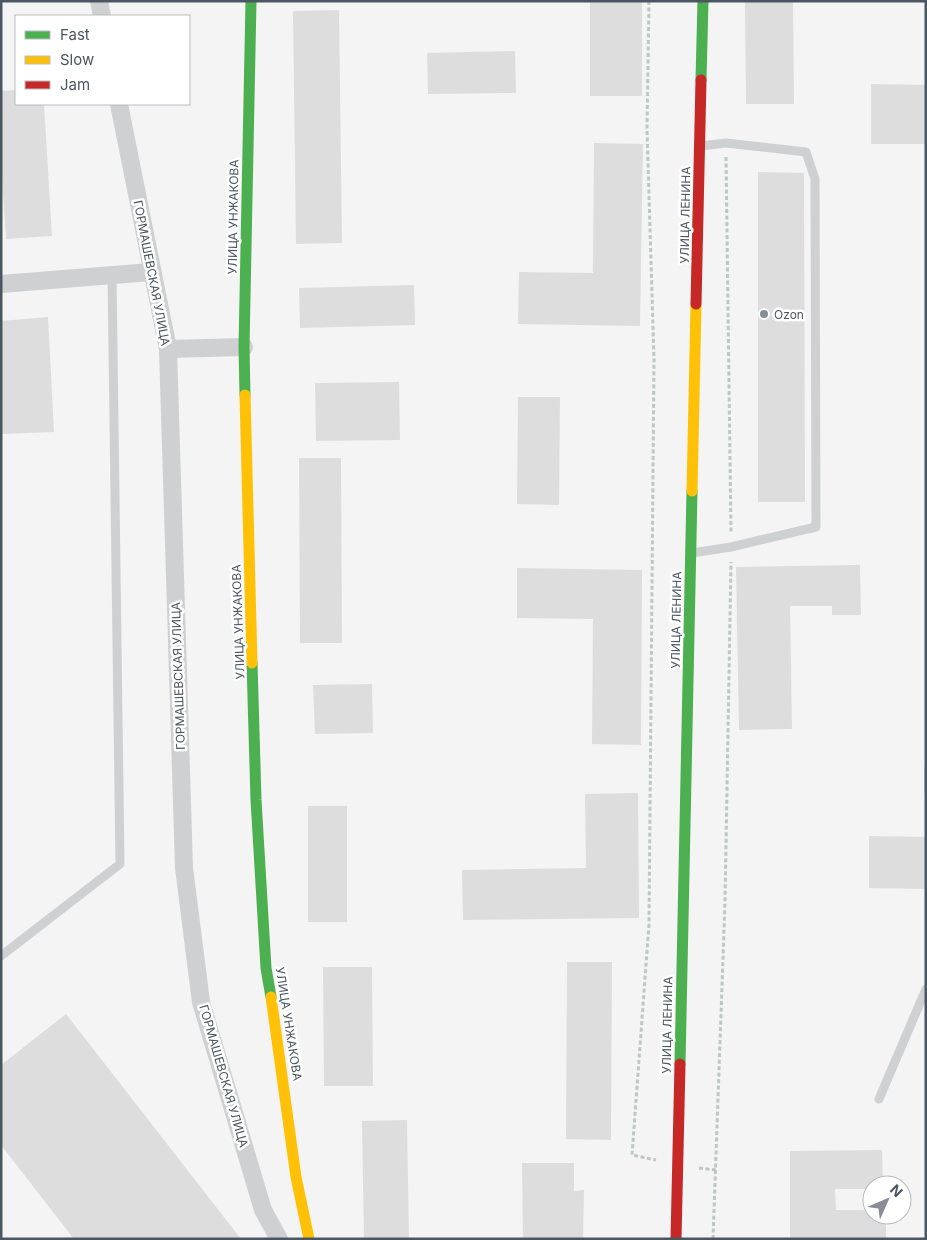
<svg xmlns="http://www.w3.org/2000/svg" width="927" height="1240" viewBox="0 0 927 1240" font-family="Inter,sans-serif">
<rect width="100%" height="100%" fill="#f4f4f4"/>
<g fill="#ddddde">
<rect x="590" y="1" width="52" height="95"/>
<polygon points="745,1 793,1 794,104 746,104"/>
<polygon points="339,10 342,243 296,244 293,11"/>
<polygon points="515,51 516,93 428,94 427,53"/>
<polygon points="871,84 926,85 926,144 871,144"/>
<polygon points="16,90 16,104 44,104 52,236 6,239 1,161 1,91"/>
<polygon points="594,143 643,144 640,326 518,324 519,272 593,273"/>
<polygon points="758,172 804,173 805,502 758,502"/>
<polygon points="414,285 415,325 300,328 299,288"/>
<polygon points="48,317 54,432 1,434 1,321"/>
<polygon points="399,382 400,440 316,441 315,383"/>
<polygon points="518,397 560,397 559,505 517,504"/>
<polygon points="299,458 341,458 342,643 300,643"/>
<polygon points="860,565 861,615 832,615 832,606 790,606 792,729 739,730 736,567"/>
<polygon points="517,568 642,570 641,745 592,744 593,619 517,618"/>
<polygon points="372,684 373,733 315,734 313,685"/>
<rect x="924" y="767" width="2" height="26"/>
<polygon points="638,793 639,918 463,920 462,870 586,868 585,794"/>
<rect x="308" y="806" width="39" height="116"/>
<polygon points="869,836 926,837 926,889 869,888"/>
<polygon points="567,962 612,962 611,1140 566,1139"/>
<polygon points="323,967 372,967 373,1086 324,1086"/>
<polygon points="66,1014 241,1239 74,1239 1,1145 1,1065"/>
<polygon points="407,1120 409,1239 364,1239 362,1121"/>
<polygon points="882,1150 883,1185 872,1185 872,1189 835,1189 836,1210 872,1210 872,1215 886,1215 886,1239 790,1239 790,1151"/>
<polygon points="522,1163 574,1163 574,1191 584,1190 583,1239 523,1239"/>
</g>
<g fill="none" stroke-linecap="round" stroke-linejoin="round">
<g stroke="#bcc7c4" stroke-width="3" stroke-dasharray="4 2.5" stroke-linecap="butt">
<polyline points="649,1 647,129 654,360 649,924 632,1155 656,1160"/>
<polyline points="726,157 731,533"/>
<polyline points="699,1168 716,1170"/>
<polyline points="713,1239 725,902 731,562"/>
</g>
<g stroke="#ced0d2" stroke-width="9">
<polyline points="692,553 731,547 816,527 815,179 806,152 726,143 701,146"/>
<polyline points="1,956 120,864 112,275"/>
<polyline points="879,1099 926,989"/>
</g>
<g stroke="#ced0d2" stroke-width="18">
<polyline points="99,1 102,16"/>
<polyline points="119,104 168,349 184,868 201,1002 263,1210 279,1239"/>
<polyline points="1,284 151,272"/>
<polyline points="168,349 244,347"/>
</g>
<g stroke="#4caf50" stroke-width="11">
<polyline points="701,80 703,1"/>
<polyline points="245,395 244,347 251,1"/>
<polyline points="252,663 256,800 266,968 271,997"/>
<polyline points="680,1064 692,491"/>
</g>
<g stroke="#ffc107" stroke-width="11">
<polyline points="245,395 252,663"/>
<polyline points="692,491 696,304"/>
<polyline points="271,997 296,1177 309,1239"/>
</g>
<g stroke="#c62828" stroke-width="11">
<polyline points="696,304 701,80"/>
<polyline points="676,1239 680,1064"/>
</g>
</g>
<circle fill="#868d94" stroke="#fff" stroke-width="2" cx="764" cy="314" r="5"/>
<g text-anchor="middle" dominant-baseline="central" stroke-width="5" stroke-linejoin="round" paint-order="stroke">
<g font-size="12" fill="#4a5661" stroke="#fff">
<text transform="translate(685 215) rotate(-89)">УЛИЦА ЛЕНИНА</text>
<text transform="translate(233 217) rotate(-89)">УЛИЦА УНЖАКОВА</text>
<text transform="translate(152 273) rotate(79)">ГОРМАШЕВСКАЯ УЛИЦА</text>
<text transform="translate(676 620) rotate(-89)">УЛИЦА ЛЕНИНА</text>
<text transform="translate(238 622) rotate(-92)">УЛИЦА УНЖАКОВА</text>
<text transform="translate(178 676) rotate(-92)">ГОРМАШЕВСКАЯ УЛИЦА</text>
<text transform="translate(289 1024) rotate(81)">УЛИЦА УНЖАКОВА</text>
<text transform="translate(667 1025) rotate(-89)">УЛИЦА ЛЕНИНА</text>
<text transform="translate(224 1076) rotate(74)">ГОРМАШЕВСКАЯ УЛИЦА</text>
</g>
<g font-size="12" fill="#4a5661" stroke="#fff" text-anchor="start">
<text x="774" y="314">Ozon</text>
</g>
</g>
<rect width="927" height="1240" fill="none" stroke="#4a5661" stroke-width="5"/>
<rect x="15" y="15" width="175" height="90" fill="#ffffff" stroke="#b7bbc0"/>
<rect x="25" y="31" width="25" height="8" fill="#4caf50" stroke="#b7bbc0"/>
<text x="60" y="40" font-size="15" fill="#4a5661">Fast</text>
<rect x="25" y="56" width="25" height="8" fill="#ffc107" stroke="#b7bbc0"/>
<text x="60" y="65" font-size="15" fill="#4a5661">Slow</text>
<rect x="25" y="81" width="25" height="8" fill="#c62828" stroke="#b7bbc0"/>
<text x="60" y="90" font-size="15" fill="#4a5661">Jam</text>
<g transform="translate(887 1200) rotate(45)"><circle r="24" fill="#ffffff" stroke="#b7bbc0"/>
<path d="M0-4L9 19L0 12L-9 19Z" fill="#868d94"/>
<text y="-8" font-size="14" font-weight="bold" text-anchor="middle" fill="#4a5661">N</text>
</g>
</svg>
